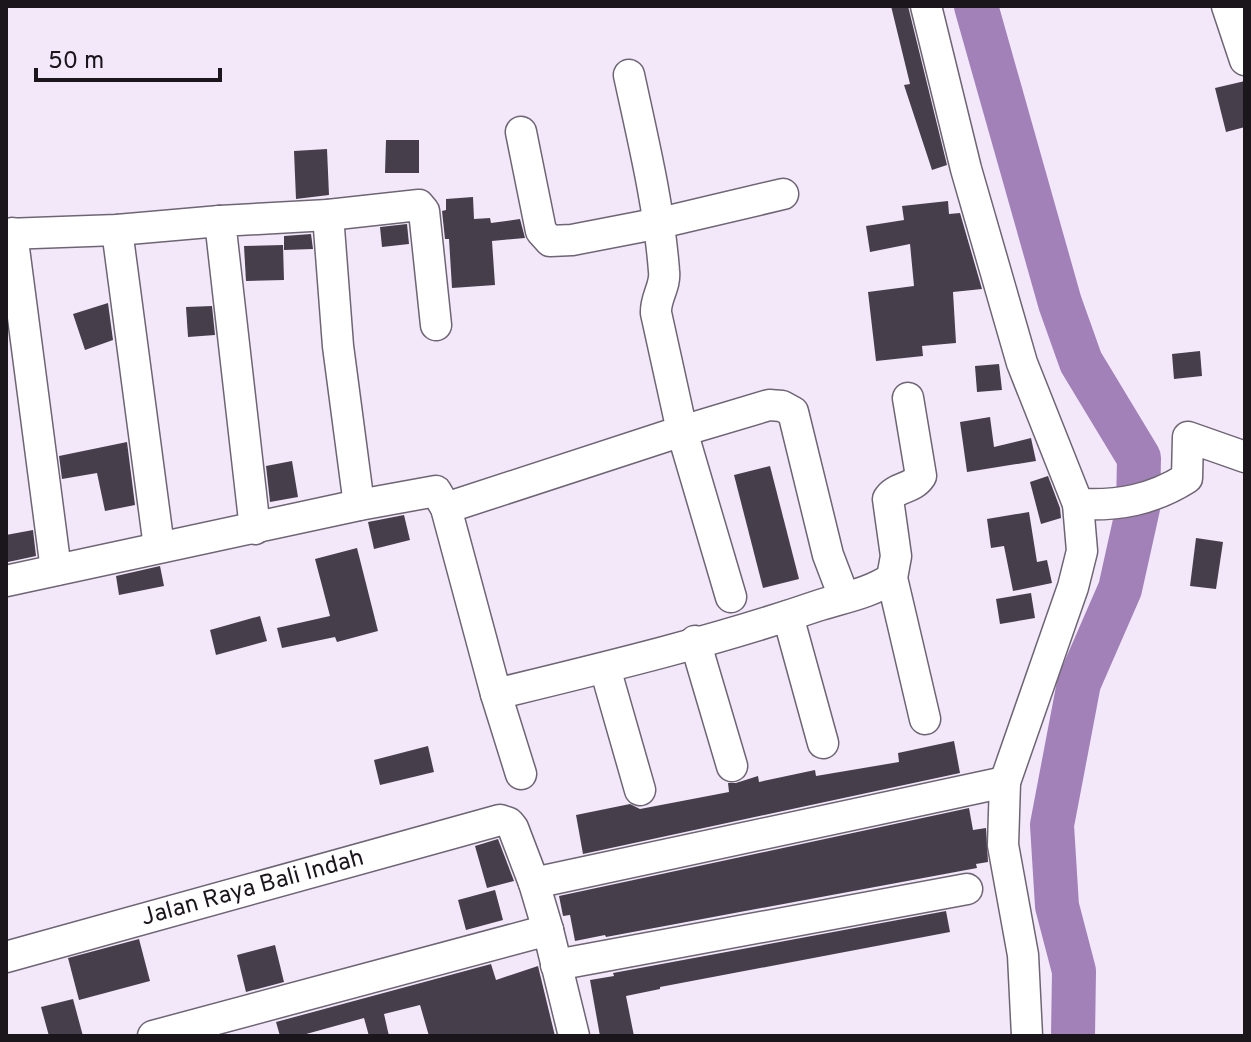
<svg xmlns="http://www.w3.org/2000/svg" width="1251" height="1042" viewBox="0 0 1251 1042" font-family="Overpass,sans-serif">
<rect width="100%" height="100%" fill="#f3e8fa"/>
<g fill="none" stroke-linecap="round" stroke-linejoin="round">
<polyline stroke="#a280b8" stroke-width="44" points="976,6 1060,303 1081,362 1139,458 1138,508 1120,589 1079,683 1052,825 1057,906 1074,971 1073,1036"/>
</g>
<g fill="#473e4c">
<polygon points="891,6 908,6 947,165 932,170 904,85 910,84"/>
<polygon points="1245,81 1245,127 1226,132 1215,88"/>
<polygon points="386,140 419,140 419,173 385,173"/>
<polygon points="327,149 329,195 296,199 294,151"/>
<polygon points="473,197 474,219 490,218 491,223 520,219 525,238 492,241 495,285 452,288 449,239 445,239 442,211 446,210 446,199"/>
<polygon points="948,201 949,214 960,213 982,289 953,292 956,343 922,346 923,356 876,361 868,292 914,286 910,244 870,252 866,226 904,220 902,206"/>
<polygon points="407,224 409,244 382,247 380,227"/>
<polygon points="311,234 313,249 284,250 284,236"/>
<polygon points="283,245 284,280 246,281 244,246"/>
<polygon points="108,303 113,340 85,350 73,314"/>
<polygon points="212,306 215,335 188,337 186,307"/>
<polygon points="1200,351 1202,376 1174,379 1172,354"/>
<polygon points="999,364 1002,390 977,392 975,366"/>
<polygon points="990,417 994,447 1031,438 1036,461 967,472 960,422"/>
<polygon points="127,442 135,505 105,511 97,473 62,479 59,456"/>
<polygon points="292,461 298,497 270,502 266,466"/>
<polygon points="770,466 799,579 763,588 734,475"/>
<polygon points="1048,476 1060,508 1061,518 1041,524 1030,482"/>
<polygon points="1029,512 1037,562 1047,560 1052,583 1013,591 1004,546 991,548 987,519"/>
<polygon points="404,515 410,540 374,549 368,522"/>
<polygon points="33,530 36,556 8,562 6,535"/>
<polygon points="1196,538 1223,542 1216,589 1190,586"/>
<polygon points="357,548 378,631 337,642 335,637 282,648 277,628 330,616 315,559"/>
<polygon points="160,566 164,586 119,595 116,576"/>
<polygon points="1031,593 1035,618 1000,624 996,599"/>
<polygon points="260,616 267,641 216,655 210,630"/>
<polygon points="954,741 960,773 583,854 576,815 630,804 640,809 729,792 728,783 736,783 758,776 759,782 815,770 816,776 899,762 898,753"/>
<polygon points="428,746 434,772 380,785 374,760"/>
<polygon points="969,808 973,830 986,828 988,862 976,864 977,868 606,937 605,935 575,941 570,915 563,916 559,896"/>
<polygon points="498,839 514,881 487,888 475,846"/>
<polygon points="495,890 503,920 466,930 458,900"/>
<polygon points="946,911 950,932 660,987 660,989 626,996 634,1036 600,1036 590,980 614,976 613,973"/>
<polygon points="139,939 150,981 79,1000 68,958"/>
<polygon points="275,945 284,982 246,992 237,955"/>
<polygon points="491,964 496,980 538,966 555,1036 429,1036 420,1005 384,1014 389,1036 369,1036 364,1018 299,1036 280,1036 276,1022"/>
<polygon points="73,999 83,1036 49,1036 41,1007"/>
</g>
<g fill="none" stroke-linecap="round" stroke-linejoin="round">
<g stroke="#6e6574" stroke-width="33">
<g id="street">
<polyline points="926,6 966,169 1022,363 1078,504 1082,551 1073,587 1005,782 1003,845 1023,955 1027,1036"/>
<polyline points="1227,6 1245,60"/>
<path d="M629 75C643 140 659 205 664 271 666 286 655 298 656 313L682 431 731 597"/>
<polyline points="521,132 541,231 550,241 572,240 660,223 783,194"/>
<polyline points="328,215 338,346 359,505"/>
<polyline points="117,230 159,547"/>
<polyline points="12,233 56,570"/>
<polyline points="6,234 117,230 220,221"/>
<path d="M908 398 921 476C912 490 896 486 888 499L896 556 892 578 925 719"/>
<path d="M1078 504C1119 506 1152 500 1187 478L1188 437 1245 457"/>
<polyline points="446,508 682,431 769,405 782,406 793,412 828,555 844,597"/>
<polyline points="255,529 220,221 328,215 419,205 424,211 436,325"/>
<polyline points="6,581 359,505 436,491 446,508 496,694 521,774"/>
<polyline points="788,616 823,743"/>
<polyline points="695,641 732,766"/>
<polyline points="605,668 640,790"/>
<path d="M496 694C603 668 712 642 817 606 842 598 871 593 892 578"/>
<polyline points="534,883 1005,782"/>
<path id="s1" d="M6 957 500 820 509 823 513 828 534 883 548 930 574 1036"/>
<polyline points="556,965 967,889"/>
<polyline points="153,1036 548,930"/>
</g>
</g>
<use href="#street" stroke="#fff" stroke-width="30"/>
</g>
<g text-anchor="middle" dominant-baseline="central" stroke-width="8" stroke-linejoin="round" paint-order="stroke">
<g font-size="24" fill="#1a161c" stroke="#f3e8fa">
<text stroke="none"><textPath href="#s1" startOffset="256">Jalan Raya Bali Indah</textPath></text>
</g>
</g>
<rect width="1251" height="1042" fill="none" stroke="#1a161c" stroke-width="16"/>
<path d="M36 68v12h184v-12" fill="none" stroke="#1a161c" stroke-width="4"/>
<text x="48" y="68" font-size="24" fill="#1a161c" stroke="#f3e8fa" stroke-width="6" paint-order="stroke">50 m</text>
</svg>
